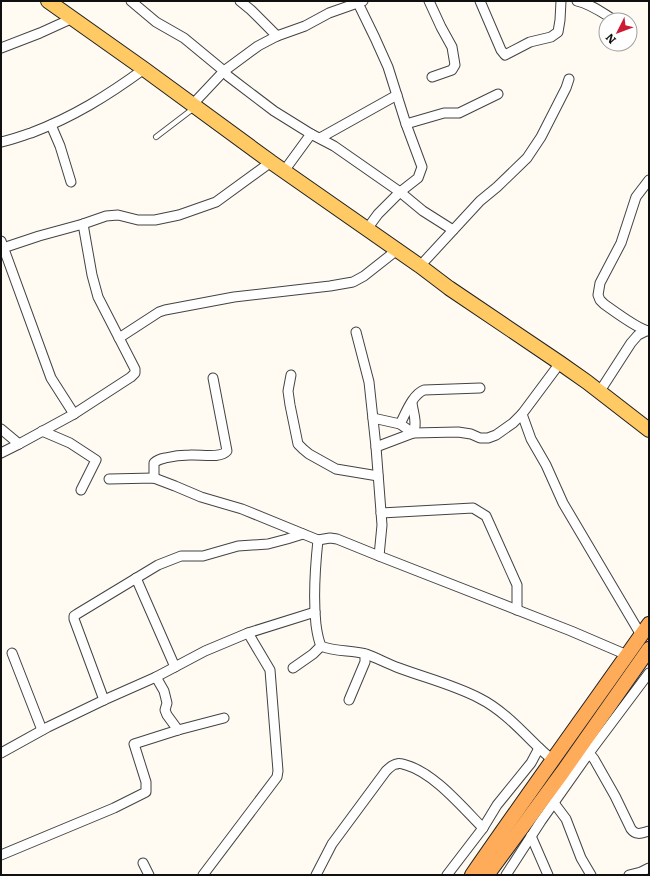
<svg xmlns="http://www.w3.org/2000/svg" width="650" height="876" viewBox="0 0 650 876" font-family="Literata,serif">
<rect width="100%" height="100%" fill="#fffbf3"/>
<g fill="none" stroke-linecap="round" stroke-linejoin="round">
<g stroke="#434343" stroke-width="6">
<polyline id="service" points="156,137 194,108"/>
</g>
<g stroke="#434343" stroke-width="11">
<g id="minor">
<polyline points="131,1 156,22 184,38 224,71 228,76 274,111 311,134 334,146 400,192 423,211 453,230"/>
<polyline points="240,1 251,10 277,36"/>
<polyline points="357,1 375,38 388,67 406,124 422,167 418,178 400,192 378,214 367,229"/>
<polyline points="429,1 441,27 452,47 455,65 452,70 432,77"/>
<polyline points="480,1 501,50 505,55 530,42 551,37 558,32 560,20 561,1"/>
<path d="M577 1C590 4 600 11 611 18"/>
<polyline points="1,48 40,33 73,18"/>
<polyline points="192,105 224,71 258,46 277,36 305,26 329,13 363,1"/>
<polyline points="406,124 444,113 459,113 498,94"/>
<polyline points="51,125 60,146 71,182"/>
<polyline points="320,138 397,95"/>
<path d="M1 142C11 140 21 136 31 133 73 117 107 96 144 69"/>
<polyline points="284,171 311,134"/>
<path d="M649 180 636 197 621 243 600 283 598 295 600 300 604 304C614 311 639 330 649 331"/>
<polyline points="1,241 51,378 74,414"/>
<polyline points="3,248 39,236 83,224 106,216 118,215 138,220 155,220 179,215 216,202 271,162"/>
<polyline points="420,266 480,201 497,187 527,158 541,137 566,88 569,79"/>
<polyline points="356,332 369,382 376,447 382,525 379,556"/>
<polyline points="119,338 159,312 165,310 234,297 330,286 353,282 364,276 397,250"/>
<polyline points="291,375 288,391 290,405 298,444 303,449 309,454 336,469 378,476"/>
<polyline points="600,391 631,343 638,335 646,331"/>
<polyline points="522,414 531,439 546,465 563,503 641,635"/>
<path d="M373 418 400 424 413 433C418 424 413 412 412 403"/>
<path d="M400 424C406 413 412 395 424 390L480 388"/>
<polyline points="1,429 19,444"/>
<polyline points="42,431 70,443 96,460 81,490"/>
<polyline points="376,447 413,433 458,432 471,434 480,438 488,438 496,435 513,423 522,414 560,363"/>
<polyline points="1,453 19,444 74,414 131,377 135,373 135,369 98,297 92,275 83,224"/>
<path d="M154 478V463C157 460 160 459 165 458 173 456 181 455 190 455 200 454 220 459 227 451L213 378"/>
<polyline points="109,479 154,478 175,486 201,497 242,509 318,540 330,538 337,539 379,556 571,631 627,655"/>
<polyline points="381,513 473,508 486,516 517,585 517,610"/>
<path d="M318 540C315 568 313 597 316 625 317 632 318 639 321 646 335 652 351 650 366 654 377 658 388 664 399 668 426 678 454 685 479 698 499 708 515 724 531 740 538 747 545 754 553 760"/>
<polyline points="136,578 175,667"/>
<polyline points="12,653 42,730"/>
<polyline points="293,668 313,654 321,646"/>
<polyline points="156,677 164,691 167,703 165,710 167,715 178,730"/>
<polyline points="104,700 74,619 74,616 77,614 158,565 181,556 203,556 238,546 268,544 287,539 303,534"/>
<polyline points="349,700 365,662 365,654"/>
<polyline points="1,753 48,727 104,700 156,677 205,651 248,633 315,612"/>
<path d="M589 753 594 759 615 796 631 829C636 836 642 833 649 831"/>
<polyline points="554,803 566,819 581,858 591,875"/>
<polyline points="531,836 548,875"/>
<polyline points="1,855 114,808 146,792 146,782 134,744 178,730 224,718"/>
<polyline points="143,863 149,875"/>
<polyline points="203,875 277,777 278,771 270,670 248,633"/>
<path d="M316 875 332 844 386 771C389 768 393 764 397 764 399 763 403 764 406 765 434 773 462 807 483 828L497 805 531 763 539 748"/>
<polyline points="447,875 483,828"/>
<polyline points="506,875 541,821 589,753 649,673"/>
<polyline points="629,875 641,872 649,868"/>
</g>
</g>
<g stroke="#212121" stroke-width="16">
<polyline id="primary" points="48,1 144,69 271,162 420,266 449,288 560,363 587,382 649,430"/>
</g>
<g stroke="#212121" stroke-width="16">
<g id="trunk">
<path d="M472 875C530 791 590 708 649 624"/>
<polyline points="487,875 562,773 649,649"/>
</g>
</g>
<use href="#service" stroke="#fff" stroke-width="4.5"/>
<use href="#minor" stroke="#fff" stroke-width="9"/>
<use href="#primary" stroke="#ffc963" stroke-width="14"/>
<use href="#trunk" stroke="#ffac5a" stroke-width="14"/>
</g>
<rect width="650" height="876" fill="none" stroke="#101010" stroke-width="4"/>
<g transform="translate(618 32) rotate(228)"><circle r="19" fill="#ffffff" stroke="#9f9f9f"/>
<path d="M0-3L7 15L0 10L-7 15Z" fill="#ce1935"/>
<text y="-6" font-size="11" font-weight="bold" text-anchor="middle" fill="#101010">N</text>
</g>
</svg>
